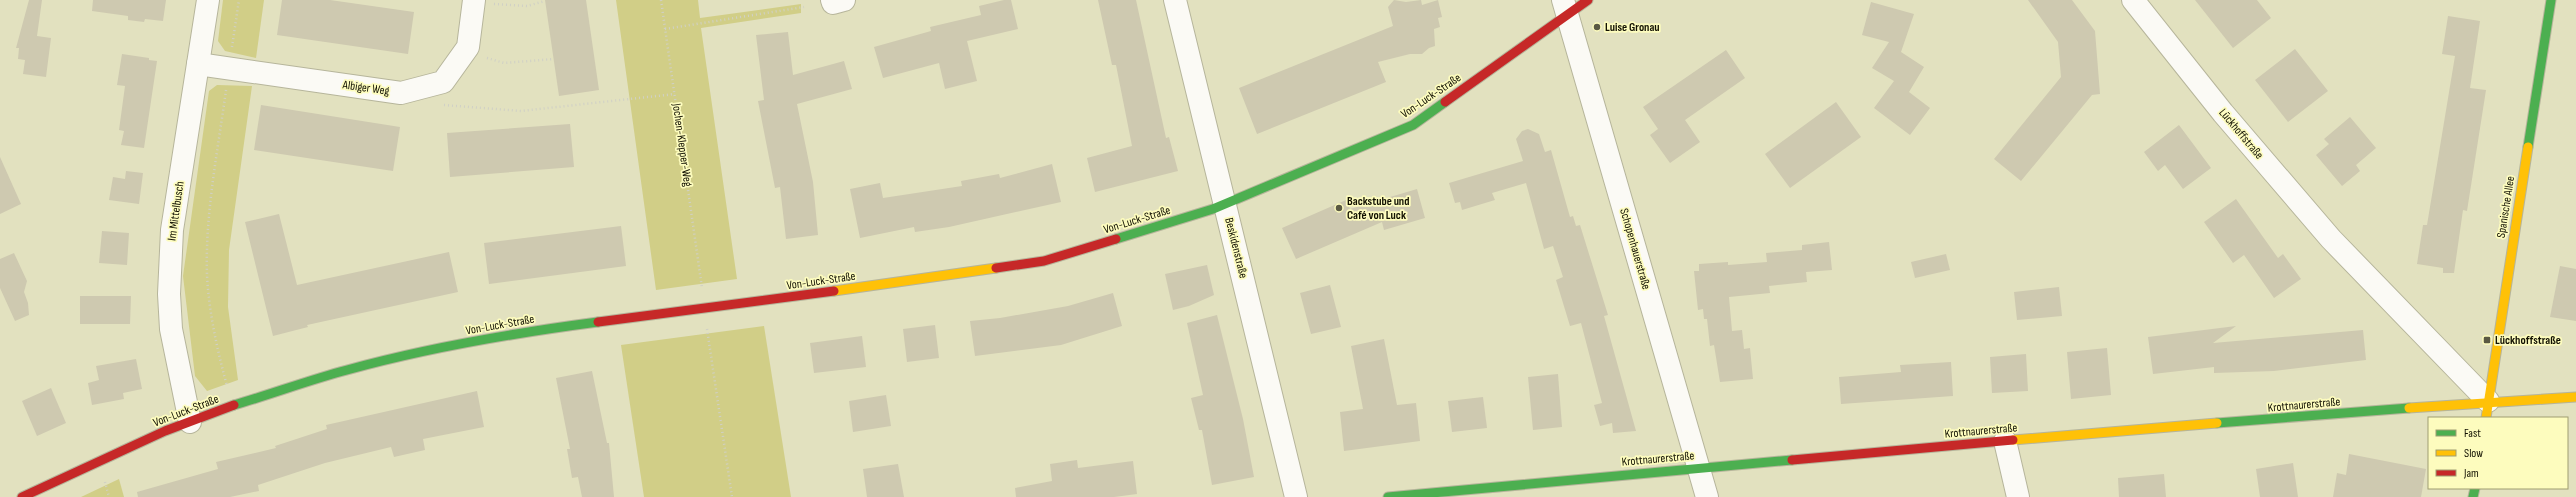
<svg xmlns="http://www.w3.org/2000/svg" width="2576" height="497" viewBox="0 0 2576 497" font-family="'Sofia Sans Condensed',sans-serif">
<rect width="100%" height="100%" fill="#e2e1bf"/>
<g fill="#d1ce87">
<polygon points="223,0 264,0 256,58 225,51 218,41"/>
<polygon points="616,0 698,0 700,18 801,4 801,13 701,28 737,279 656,290"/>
<polygon points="217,85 252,86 229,250 228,307 238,380 207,391 195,376 183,276 209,91"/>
<polygon points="764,326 791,497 644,497 621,345"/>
<polygon points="119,479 124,497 81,497"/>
</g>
<g fill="#cec9b0">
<polygon points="29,0 42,0 37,36 51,38 46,77 23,74 25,60 18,59 19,48 16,48"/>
<polygon points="93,0 166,0 163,21 145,19 144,22 128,20 128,16 92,11"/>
<polygon points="282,0 330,0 414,12 408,54 277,35"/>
<polygon points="545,0 586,0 599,90 559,96"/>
<polygon points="1004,0 1011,0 1018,29 967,41 977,81 945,89 939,63 883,78 874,47 931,31 930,27 981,15 979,6"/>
<polygon points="1098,0 1136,0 1166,138 1169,137 1178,171 1095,192 1087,158 1132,146 1116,65 1112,65"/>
<polygon points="1394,0 1406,2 1421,0 1422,5 1438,0 1442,17 1438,18 1440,27 1434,29 1435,46 1429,48 1422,54 1410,54 1378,62 1386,82 1257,134 1239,88 1393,26 1388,7"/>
<polygon points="2028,0 2072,0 2095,31 2100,94 2092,95 2021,181 1994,159 2061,77 2058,42"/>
<polygon points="2195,0 2257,0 2271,18 2233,48"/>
<polygon points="1871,2 1914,14 1901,52 1924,67 1909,92 1930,108 1910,135 1874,108 1894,81 1872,68 1889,42 1862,35"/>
<polygon points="2448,16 2480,21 2470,88 2486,90 2467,211 2463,210 2454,273 2443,273 2443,268 2417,264 2423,225 2427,225 2455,56 2442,54"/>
<polygon points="788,32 793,75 844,61 852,89 797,104 813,182 818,235 786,239 780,187 775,188 758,101 764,100 756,35"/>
<polygon points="2295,49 2328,91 2288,122 2255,80"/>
<polygon points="1726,50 1745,78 1685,120 1700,142 1670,163 1650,135 1658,129 1643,107"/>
<polygon points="122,54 149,58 149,60 157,61 144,148 121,145 124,131 119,130 125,86 117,85"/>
<polygon points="1836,102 1861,137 1790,188 1765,154"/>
<polygon points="261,105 400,127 393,171 254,150"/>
<polygon points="2350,117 2376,148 2356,165 2360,171 2342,186 2316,155 2329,144 2324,139"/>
<polygon points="570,124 574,167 450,177 447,133"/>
<polygon points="2179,125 2211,168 2183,189 2165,165 2158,171 2144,152"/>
<polygon points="1528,129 1539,134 1545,152 1551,150 1570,217 1573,216 1576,226 1580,225 1608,315 1604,316 1636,431 1613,433 1612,423 1600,426 1594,405 1602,403 1581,323 1570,326 1556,280 1563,277 1553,246 1544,249 1526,183 1492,193 1495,200 1462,210 1460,202 1455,203 1449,183 1523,161 1516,139 1522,131"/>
<polygon points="0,157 21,204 0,214"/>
<polygon points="1052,164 1061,202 949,227 915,232 914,227 860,238 850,189 880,183 883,198 962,186 961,181 999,174 1000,178"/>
<polygon points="126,171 143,173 139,204 109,200 113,177 125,179"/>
<polygon points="1417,189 1425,218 1384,230 1382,222 1296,259 1282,228 1346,200 1350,209"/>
<polygon points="2236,199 2278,258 2283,254 2301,279 2274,298 2244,255 2233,263 2204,222"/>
<polygon points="279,214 297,285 449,252 458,292 307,325 308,327 273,336 245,222"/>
<polygon points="621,226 626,266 489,284 484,243"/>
<polygon points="102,231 129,233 127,265 99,263"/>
<polygon points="1829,242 1832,270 1806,272 1807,282 1769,286 1770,293 1729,297 1732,331 1742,330 1744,349 1750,348 1753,379 1720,382 1714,345 1710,346 1707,319 1704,319 1703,309 1698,310 1694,271 1699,271 1699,264 1728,262 1728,265 1767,262 1766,253 1802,250 1802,245"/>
<polygon points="14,253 27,281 24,292 28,303 29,315 15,321 0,288 0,259"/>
<polygon points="1946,254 1950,270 1915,278 1911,262"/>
<polygon points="1207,265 1214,295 1189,306 1173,310 1165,274"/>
<polygon points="2560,266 2576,269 2576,321 2550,317"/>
<polygon points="1330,285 1341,327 1311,334 1300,293"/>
<polygon points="2059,287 2062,316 2017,320 2014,292"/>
<polygon points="1113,293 1122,326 1061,345 975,356 970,321 1000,318 1068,306"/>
<polygon points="80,296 131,296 130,324 80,324"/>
<polygon points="1217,315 1243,419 1254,477 1212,485 1202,430 1199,430 1191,398 1203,395 1187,323"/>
<polygon points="935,325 939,358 907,362 903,329"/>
<polygon points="2236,326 2213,343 2363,330 2366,360 2274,371 2214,373 2214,367 2153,374 2148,337"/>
<polygon points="862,336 866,367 814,373 810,343"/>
<polygon points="1384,339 1397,405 1416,403 1420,441 1344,451 1340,412 1363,409 1351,346"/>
<polygon points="2107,348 2111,395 2071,399 2067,352"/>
<polygon points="2026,354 2028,391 1992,393 1990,357"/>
<polygon points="136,359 142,389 123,393 124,399 92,405 88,383 99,380 96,366"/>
<polygon points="1951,362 1953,396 1841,404 1839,377 1901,372 1900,365"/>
<polygon points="592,371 607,443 609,443 614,497 582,497 578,477 572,478 567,449 570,449 556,378"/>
<polygon points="1558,374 1562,427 1533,430 1528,377"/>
<polygon points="51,388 66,423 37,436 22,401"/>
<polygon points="477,391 484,427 423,439 425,450 394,457 391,447 325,463 258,485 259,491 230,497 138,497 137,492 218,469 216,462 276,448 275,446 327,429 326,425"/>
<polygon points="886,395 891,426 853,432 849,401"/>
<polygon points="1483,397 1487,428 1452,432 1448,401"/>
<polygon points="2349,454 2426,469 2421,497 2333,497 2337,473 2346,475"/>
<polygon points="1077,460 1078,468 1133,461 1137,494 1114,497 1016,497 1015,488 1052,481 1050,464"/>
<polygon points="2293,463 2298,497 2260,497 2256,469"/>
<polygon points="898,464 904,497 867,497 863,469"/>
<polygon points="2164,474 2166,497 2119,497 2118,478"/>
</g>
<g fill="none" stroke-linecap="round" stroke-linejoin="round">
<g stroke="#b6b59b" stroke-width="24">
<g id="street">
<polyline points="832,0 833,3 844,0"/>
<polyline points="1175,0 1296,497"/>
<polyline points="1563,0 1707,497"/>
<polyline points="2133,0 2223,113 2331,239 2488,401"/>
<polyline points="198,64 401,93 443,82 468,47 474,0"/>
<polyline points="190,422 171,329 169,294 172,230 208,0"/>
<polyline points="2005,441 2018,497"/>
</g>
</g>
<g stroke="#b6b59b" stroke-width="11">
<g id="fast">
<polyline points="2528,147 2551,0"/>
<polyline points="1116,239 1213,209 1413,125 1445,102"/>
<path d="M234 405C272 394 309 380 347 370 430 347 514 333 598 322"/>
<polyline points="2217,423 2409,408"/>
<polyline points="1388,497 1792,460"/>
<polyline points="2473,497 2475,488"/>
</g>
</g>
<g stroke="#b6b59b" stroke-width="11">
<g id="slow">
<polyline points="834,291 996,268"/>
<polyline points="2409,408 2576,397"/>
<polyline points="2486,418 2528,147"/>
<polyline points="2013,440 2217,423"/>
</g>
</g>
<g stroke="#b6b59b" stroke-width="11">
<g id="jam">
<polyline points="1445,102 1588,0"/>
<polyline points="996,268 1044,261 1116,239"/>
<polyline points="598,322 834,291"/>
<polyline points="1792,460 2013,440"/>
<polyline points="22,497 165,431 234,405"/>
</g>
</g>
<g stroke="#d0d0c6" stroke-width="2.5" stroke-dasharray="1 3" stroke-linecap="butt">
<polyline points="661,0 702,288"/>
<polyline points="494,4 527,6 545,1"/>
<polyline points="665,29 804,7"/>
<polyline points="232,47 239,0"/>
<polyline points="487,58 504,63 554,59"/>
<path d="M226 90C218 150 205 213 207 275 209 313 217 349 227 386"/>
<polyline points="444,105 521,111 675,94"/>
<polyline points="707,329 732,497"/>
<polyline points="105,482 109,497"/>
</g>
<use href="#street" stroke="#fbfaf5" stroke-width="22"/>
<use href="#fast" stroke="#4caf50" stroke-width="9"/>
<use href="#slow" stroke="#ffc107" stroke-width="9"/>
<use href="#jam" stroke="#c62828" stroke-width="9"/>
</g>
<g fill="#5a5943" stroke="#fdfcbe" stroke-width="1.5">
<circle cx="1597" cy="27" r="4"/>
<circle cx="1339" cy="208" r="4"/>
<rect x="2483" y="336" width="8" height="8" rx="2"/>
</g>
<g text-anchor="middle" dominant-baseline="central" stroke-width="3.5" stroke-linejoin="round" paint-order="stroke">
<g font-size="12" font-weight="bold" fill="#111000" stroke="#fdfcbe" text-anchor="start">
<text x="1605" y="27">Luise Gronau</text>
<text x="1347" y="201">Backstube und<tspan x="1347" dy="14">Café von Luck</tspan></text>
<text x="2495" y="340">Lückhoffstraße</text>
</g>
<g font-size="12" fill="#111000" stroke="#fdfcbe">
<text transform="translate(366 88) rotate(8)">Albiger Weg</text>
<text transform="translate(1431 96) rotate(-34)">Von-Luck-Straße</text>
<text transform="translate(2241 134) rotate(50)">Lückhoffstraße</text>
<text transform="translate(682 145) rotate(82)">Jochen-Klepper-Weg</text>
<text transform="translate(2506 207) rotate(-81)">Spanische Allee</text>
<text transform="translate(176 211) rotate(-82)">Im Mittelbusch</text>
<text transform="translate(1137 220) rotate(-17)">Von-Luck-Straße</text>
<text transform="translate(1236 248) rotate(76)">Beskidenstraße</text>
<text transform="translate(1635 249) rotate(74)">Schopenhauerstraße</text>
<text transform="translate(821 281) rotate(-8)">Von-Luck-Straße</text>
<text transform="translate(500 325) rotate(-10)">Von-Luck-Straße</text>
<text transform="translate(2304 405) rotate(-5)">Krottnaurerstraße</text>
<text transform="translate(186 411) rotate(-21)">Von-Luck-Straße</text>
<text transform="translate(1981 431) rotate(-5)">Krottnaurerstraße</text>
<text transform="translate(1658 459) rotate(-5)">Krottnaurerstraße</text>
</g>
</g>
<rect x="2428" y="417" width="140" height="72" fill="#fdfcbe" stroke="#9f9e72"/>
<rect x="2436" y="430" width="20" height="6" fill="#4caf50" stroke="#9f9e72"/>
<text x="2464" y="437" font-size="12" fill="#111000">Fast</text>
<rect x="2436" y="450" width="20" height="6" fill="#ffc107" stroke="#9f9e72"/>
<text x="2464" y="457" font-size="12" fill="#111000">Slow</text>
<rect x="2436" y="470" width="20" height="6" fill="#c62828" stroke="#9f9e72"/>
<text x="2464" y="477" font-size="12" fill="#111000">Jam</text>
</svg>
